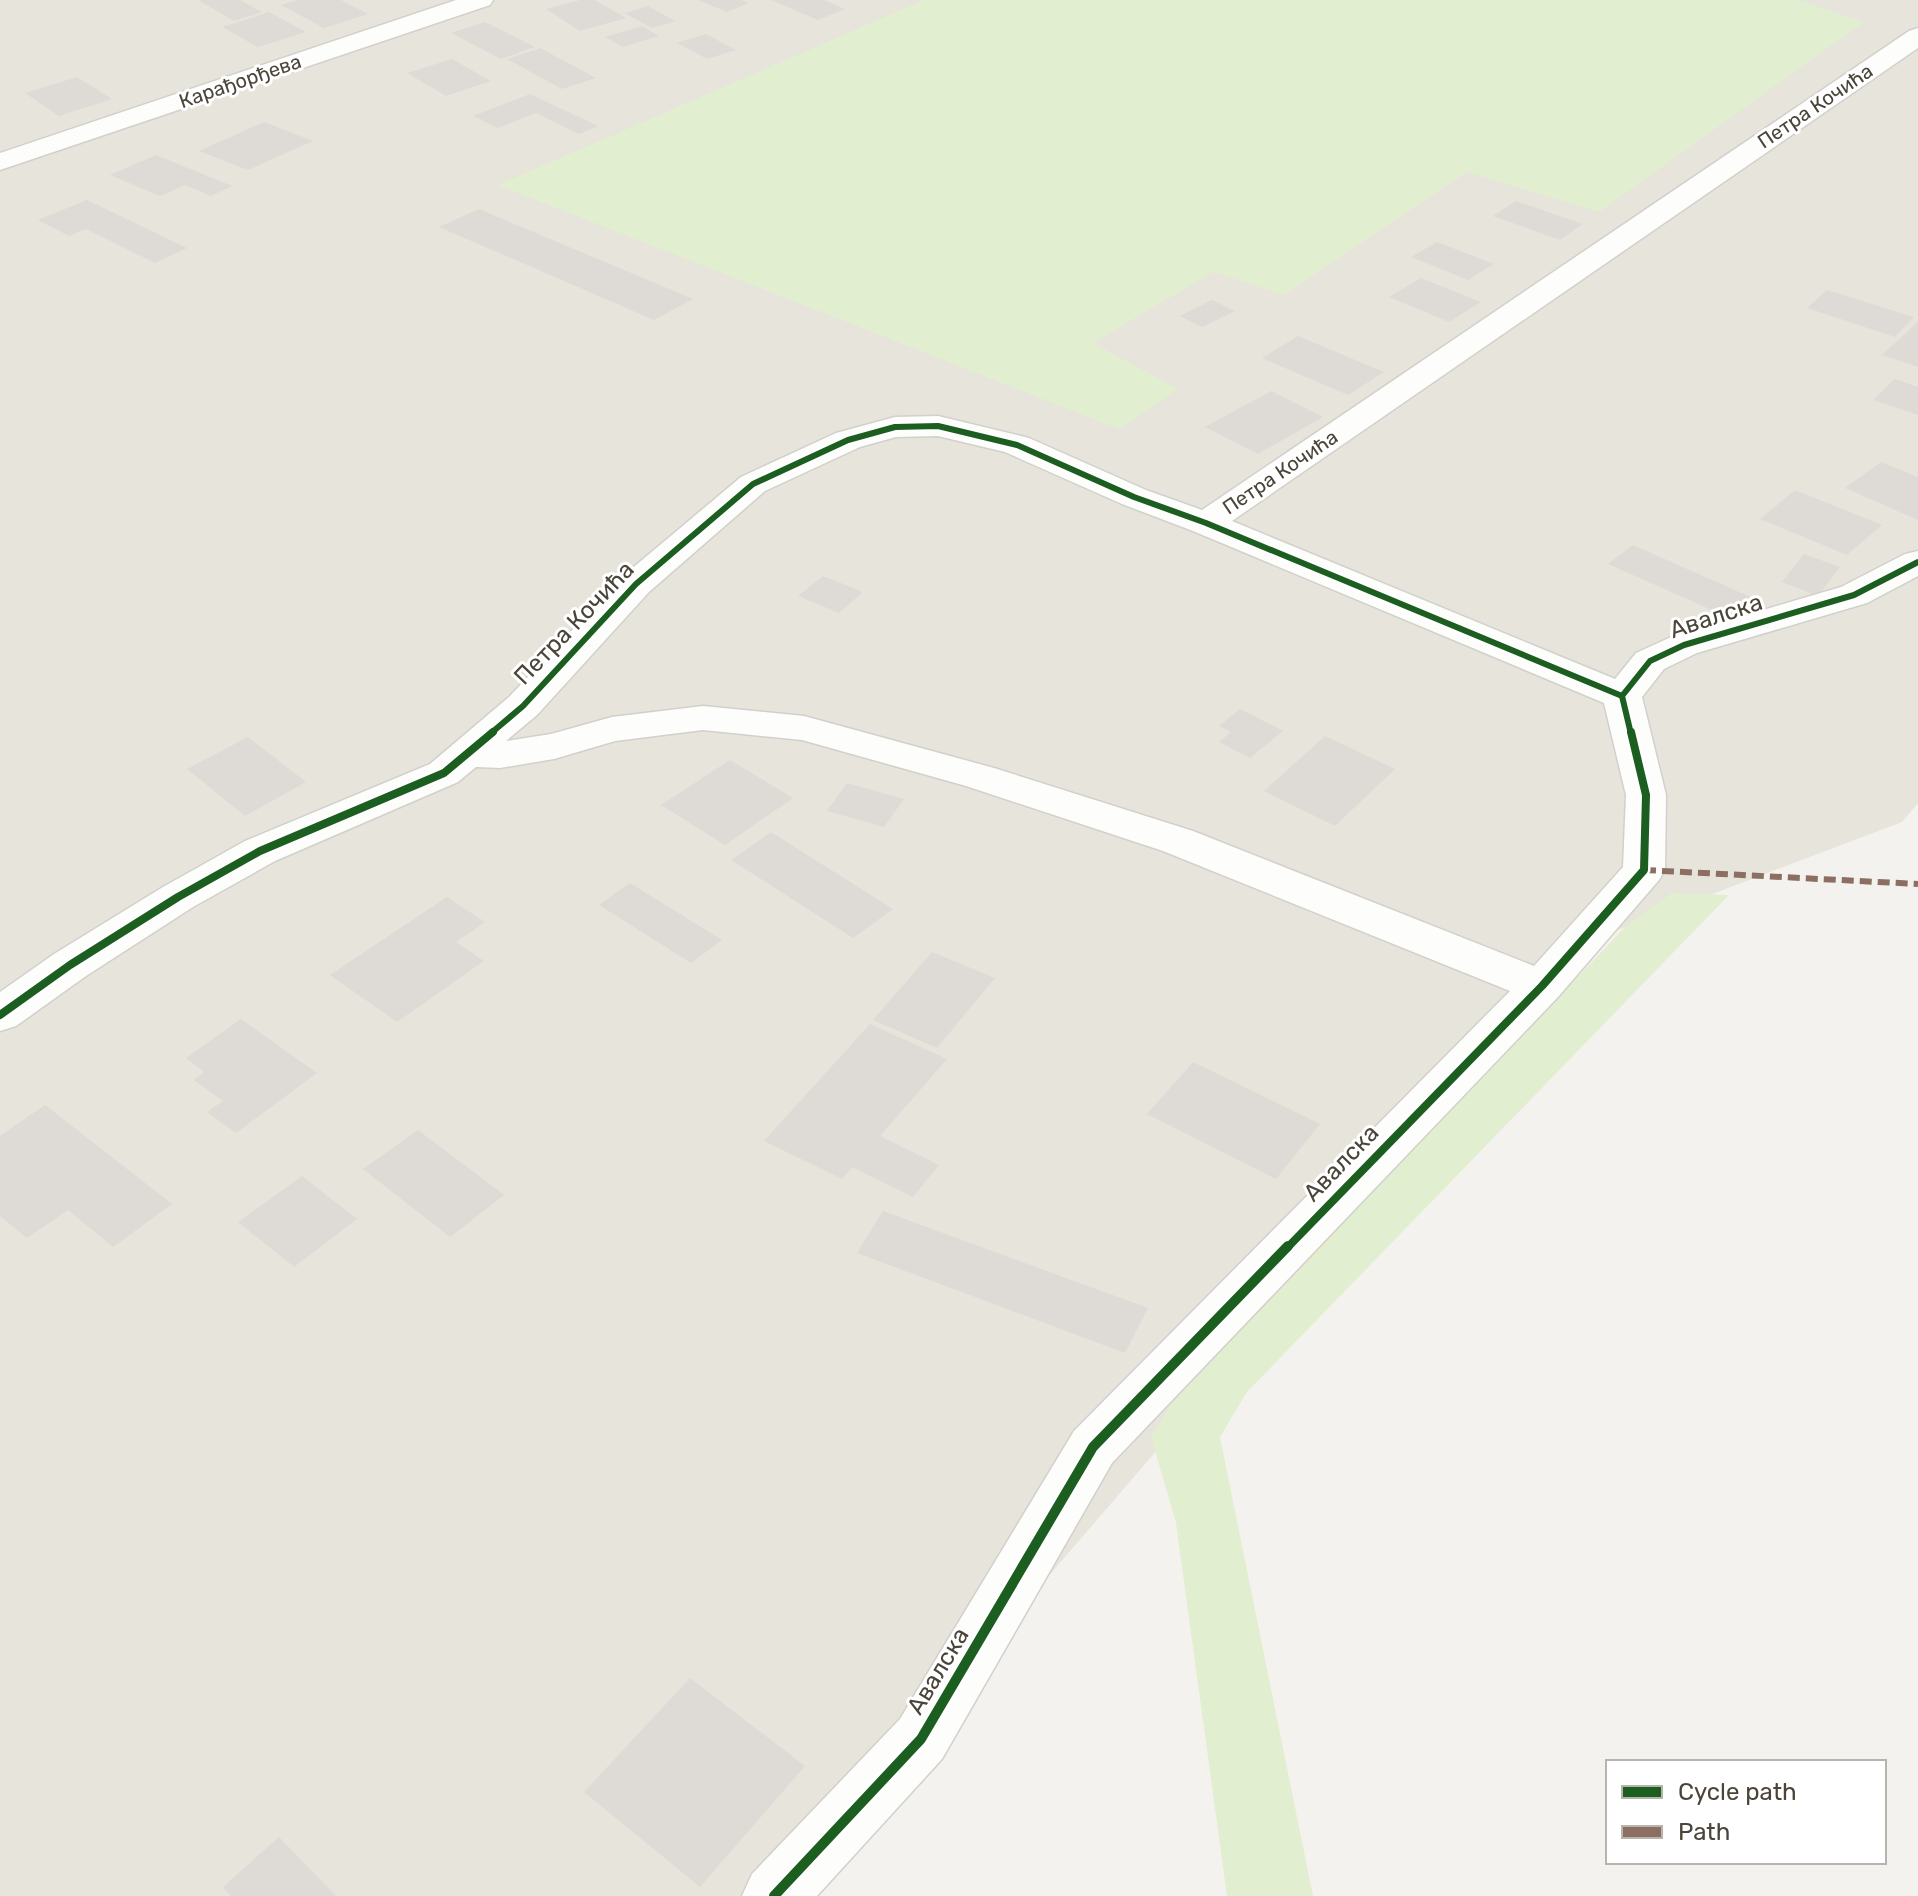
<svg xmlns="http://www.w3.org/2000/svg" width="1918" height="1896" viewBox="0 0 1918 1896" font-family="Rubik,sans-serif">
<rect width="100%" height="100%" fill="#f4f2ee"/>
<polygon fill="#e7e4dc" points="0,0 1918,0 1918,803 1902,822 1599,937 773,1896 0,1896"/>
<g fill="#e1eecf">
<polygon points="924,0 1798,0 1864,22 1599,212 1467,172 1284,295 1213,272 1093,343 1178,389 1119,429 498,185"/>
<polygon points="1672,893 1729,895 1247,1392 1220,1437 1313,1896 1227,1896 1176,1523 1151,1437 1185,1382 1324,1244 1626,926"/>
</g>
<g fill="#dedbd6">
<polygon points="198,0 240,0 262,12 234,21"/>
<polygon points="297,0 341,0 368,14 324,28 281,5"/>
<polygon points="580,0 595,0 626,18 580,31 546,9"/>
<polygon points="698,0 741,0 749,3 727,12"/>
<polygon points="771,0 824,0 845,9 818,20"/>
<polygon points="648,6 675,21 652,28 624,13"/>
<polygon points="269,12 306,32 258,47 222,27"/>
<polygon points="485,22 535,47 501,59 451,33"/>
<polygon points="642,26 659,36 623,47 605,37"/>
<polygon points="706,34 736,50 707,59 677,43"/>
<polygon points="540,48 596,78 562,89 507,59"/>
<polygon points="452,59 491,81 446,96 407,73"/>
<polygon points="77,77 112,99 59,116 25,93"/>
<polygon points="530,94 598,126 579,134 536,113 498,128 473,116"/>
<polygon points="264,122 313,141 248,170 199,151"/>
<polygon points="156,155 232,186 211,196 185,185 160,196 110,175"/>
<polygon points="87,200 187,248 155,263 86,229 69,236 38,220"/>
<polygon points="1516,201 1583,224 1560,240 1493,216"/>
<polygon points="479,209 693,299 654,320 439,227"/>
<polygon points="1437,242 1494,264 1468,280 1411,257"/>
<polygon points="1421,278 1481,302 1449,322 1389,297"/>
<polygon points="1827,290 1914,317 1895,337 1807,308"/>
<polygon points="1212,300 1235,311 1202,327 1180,316"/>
<polygon points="1918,322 1918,367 1882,355"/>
<polygon points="1298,336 1384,372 1348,395 1262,358"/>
<polygon points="1895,379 1918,387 1918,415 1873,400"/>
<polygon points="1271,391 1323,417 1258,454 1205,427"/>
<polygon points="1881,462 1918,477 1918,520 1845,488"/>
<polygon points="1795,490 1882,525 1847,555 1760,519"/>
<polygon points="1633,545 1755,599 1732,619 1608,564"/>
<polygon points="1804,554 1840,567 1818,596 1782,582"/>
<polygon points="823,576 863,592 839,613 798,596"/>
<polygon points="1240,709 1283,731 1250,758 1219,742 1231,732 1219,726"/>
<polygon points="1325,736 1395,769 1335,826 1264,791"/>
<polygon points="248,737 306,782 245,816 187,769"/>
<polygon points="730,760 793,798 725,845 661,805"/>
<polygon points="847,783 904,799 884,827 827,811"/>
<polygon points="771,832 893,909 853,938 731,860"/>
<polygon points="630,883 722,940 691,963 599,905"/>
<polygon points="447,897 485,922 456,942 484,961 397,1022 330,975"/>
<polygon points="932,952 995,978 937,1048 873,1020"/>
<polygon points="241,1019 317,1073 236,1133 207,1112 223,1101 194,1080 204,1072 186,1058"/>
<polygon points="870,1024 947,1059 880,1136 939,1165 913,1197 852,1167 842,1179 764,1141"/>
<polygon points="1193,1062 1320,1124 1276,1179 1147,1114"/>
<polygon points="45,1105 172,1204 113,1247 68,1210 27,1238 0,1216 0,1136"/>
<polygon points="418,1130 504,1195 450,1237 363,1169"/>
<polygon points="302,1176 357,1219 294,1267 238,1222"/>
<polygon points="883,1211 1148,1308 1125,1353 857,1253"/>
<polygon points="690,1678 805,1766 700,1887 584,1792"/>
<polygon points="279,1837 336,1896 231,1896 223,1887"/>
</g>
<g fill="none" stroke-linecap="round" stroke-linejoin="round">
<g stroke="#d2d0cb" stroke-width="3">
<g id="minor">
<polygon points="456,0 493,0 490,5 0,170 0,153"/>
<path d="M1918 28V48L1232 521 1615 679 1636 653 1671 637 1841 587 1905 554 1918 551V576L1867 603 1697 653 1664 669 1642 697 1666 795 1665 870 1659 880 1558 997 1112 1463 942 1759 817 1896H742L752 1874 900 1719 1074 1431 1510 991 1163 851 966 786 802 740 703 730 615 741 554 759 500 768 476 767 458 782 275 861 193 907 86 976 16 1026 0 1031V992L54 954 163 887 245 841 430 764 509 697 623 576 741 477 836 433 895 417 938 416 1029 438 1146 490 1202 510 1909 31ZM938 436 1005 452 1122 504 1193 531 1604 703 1626 795 1623 867 1534 966 1193 831 994 768 804 716 703 706 612 717 551 734 506 741 537 715 649 592 765 491 860 447 896 437Z"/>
</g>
</g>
<use href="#minor" fill="#fdfdfc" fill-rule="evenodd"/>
<polyline stroke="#8d6e63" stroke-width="6" stroke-dasharray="12 6" stroke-linecap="butt" points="1644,870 1918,884"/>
<g stroke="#fff" stroke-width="10">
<g id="cycleway-far2">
<polyline points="490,734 523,706 636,584 753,484 848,440 895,427 938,426 1017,445 1134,497 1206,523 1622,696"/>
<polyline points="1631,734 1622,696 1650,661 1684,645 1854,595 1918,562"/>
</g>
</g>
<g stroke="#fff" stroke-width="13">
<g id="cycleway-far1">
<polyline points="0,1015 70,965 178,897 260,851 444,773 493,732"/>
<polyline points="1287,1248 1542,986 1644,870 1646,795 1631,732"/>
</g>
</g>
<g stroke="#fff" stroke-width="15">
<polyline id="cycleway" points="774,1896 921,1739 1093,1447 1288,1246"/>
</g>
<use href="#cycleway-far2" stroke="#1b5e20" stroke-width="6"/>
<use href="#cycleway-far1" stroke="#1b5e20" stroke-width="8"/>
<use href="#cycleway" stroke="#1b5e20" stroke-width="10"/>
</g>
<g text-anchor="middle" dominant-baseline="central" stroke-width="6" stroke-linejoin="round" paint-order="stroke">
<g font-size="20" fill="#4b4439" stroke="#fff">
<text transform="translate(240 81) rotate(-19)">Карађорђева</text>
<text transform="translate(1815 106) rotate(-34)">Петра Кочића</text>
<text transform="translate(1280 472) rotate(-34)">Петра Кочића</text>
</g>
<g font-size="24" fill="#4b4439" stroke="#fff">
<text transform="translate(1716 616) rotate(-18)">Авалска</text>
<text transform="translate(574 623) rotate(-46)">Петра Кочића</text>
<text transform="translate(1341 1163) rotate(-46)">Авалска</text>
<text transform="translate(938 1671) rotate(-59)">Авалска</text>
</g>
</g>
<rect x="1606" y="1760" width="280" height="104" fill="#ffffff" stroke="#b7b4b0" stroke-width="2"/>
<rect x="1622" y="1786" width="40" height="12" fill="#1b5e20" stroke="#b7b4b0" stroke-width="2"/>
<text x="1678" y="1800" font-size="24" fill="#4b4439">Cycle path</text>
<rect x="1622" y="1826" width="40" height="12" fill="#8d6e63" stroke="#b7b4b0" stroke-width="2"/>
<text x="1678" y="1840" font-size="24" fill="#4b4439">Path</text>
</svg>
